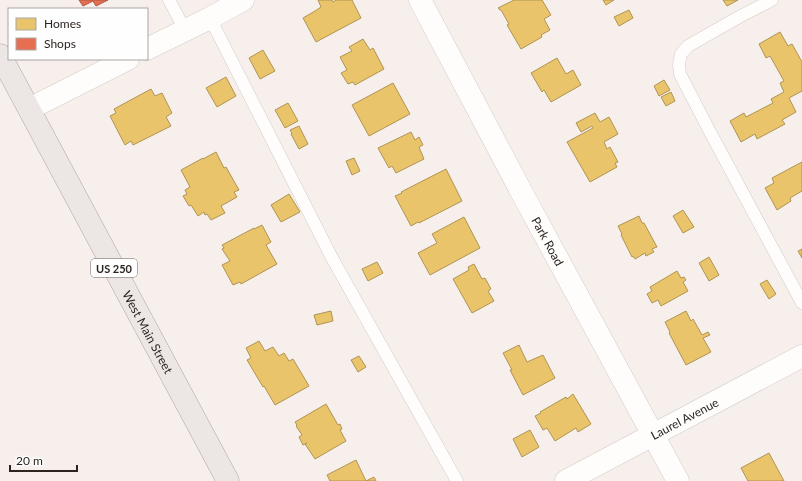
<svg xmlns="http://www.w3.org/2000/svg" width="802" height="481" viewBox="0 0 802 481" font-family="Lato,sans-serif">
<rect width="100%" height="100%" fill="#f7efec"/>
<g fill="#e9c46a" stroke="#b09454">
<polygon points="318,0 332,0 333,2 336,0 352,0 361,18 316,42 303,18 315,11 321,7"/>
<polygon points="514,0 542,0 551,15 544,19 550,30 541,35 542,37 521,49 507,25 509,24 501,10 500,10 498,8"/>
<polygon points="603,0 614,0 606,5"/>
<polygon points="723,0 738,0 727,6"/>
<polygon points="629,10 633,18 619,26 614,17"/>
<polygon points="780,32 788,46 792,44 802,62 802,91 789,98 796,112 782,120 785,124 757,139 755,134 741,142 730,121 744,113 746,117 773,103 771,99 784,92 780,83 784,81 770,56 766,58 759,44"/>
<polygon points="363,39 370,50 373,48 384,69 355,85 353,82 348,84 341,73 347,70 340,57 352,51 349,47"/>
<polygon points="263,50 275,71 260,79 249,58"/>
<polygon points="557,58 566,74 573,70 581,85 551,102 544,90 542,92 531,73"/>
<polygon points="226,77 236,96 217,107 206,88"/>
<polygon points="664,80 670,90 659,96 654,86"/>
<polygon points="393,83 410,114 369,136 352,105"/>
<polygon points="151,89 155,96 162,93 172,113 166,117 171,126 133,145 131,141 125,145 110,116 116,113 114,109"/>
<polygon points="671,92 675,101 666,106 661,97"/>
<polygon points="288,103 298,121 285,128 275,110"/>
<polygon points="595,113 600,122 609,117 618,134 604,142 607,149 610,147 618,162 615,163 617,167 590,182 567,142 593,128 592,126 581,132 576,123"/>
<polygon points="299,126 308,144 299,149 291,134 292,133 290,130"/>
<polygon points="411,132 415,140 419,137 423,145 419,147 424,159 396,173 392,166 389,168 378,148"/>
<polygon points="216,152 224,168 226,167 239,190 234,192 237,197 221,206 225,213 211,220 207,214 205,215 204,212 198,216 191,205 189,206 183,196 187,194 185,190 190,187 181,170 203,158 203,159"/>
<polygon points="354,158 360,171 352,175 346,161"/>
<polygon points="802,162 802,191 790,198 791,201 777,210 765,188 774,183 772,178"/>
<polygon points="446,169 462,201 419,223 418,222 411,226 395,196 402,193 401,192"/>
<polygon points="289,194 300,212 281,222 271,205"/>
<polygon points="683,210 694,227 683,233 673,216"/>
<polygon points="639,216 642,223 644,223 657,247 652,249 654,252 646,256 645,253 635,259 633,256 632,257 621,235 622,234 618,226"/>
<polygon points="464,217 480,248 430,275 418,253 437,243 432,234"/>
<polygon points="262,225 271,242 266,245 277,264 241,284 240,282 233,285 222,265 230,261 222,249 224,248 222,245 254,228 254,229"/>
<polygon points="802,249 802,258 798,251"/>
<polygon points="709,257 719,275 709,281 699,263"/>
<polygon points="377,262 383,273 368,281 362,269"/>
<polygon points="474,264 482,279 485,278 491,289 488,291 494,301 472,313 453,279 469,270 468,267"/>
<polygon points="677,271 681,278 684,277 686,280 683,282 688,291 661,306 658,300 652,303 647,294 652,291 650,287"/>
<polygon points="767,280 776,294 769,299 760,284"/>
<polygon points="331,311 333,321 317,325 314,315"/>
<polygon points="686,311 691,321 693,319 702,335 708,332 710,335 703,338 711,352 686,365 669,333 670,332 665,322"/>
<polygon points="259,341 265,351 273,347 279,356 284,353 289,361 293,359 309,386 275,405 264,386 263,387 247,360 251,358 246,348"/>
<polygon points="519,345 527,362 543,355 555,378 523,395 510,370 512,370 503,353"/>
<polygon points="359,356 366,367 358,372 351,360"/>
<polygon points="573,394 591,424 578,432 576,428 555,441 547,428 543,430 535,416 541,413 540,412 566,397 567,399"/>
<polygon points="326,404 338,425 340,424 342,429 340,430 346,441 315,459 305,444 307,443 303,445 299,437 302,435 296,426 297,425 295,422"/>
<polygon points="530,430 539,447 522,457 513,439"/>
<polygon points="769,453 784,481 748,481 741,468"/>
<polygon points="356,460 366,481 374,477 376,481 330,481 327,475"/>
</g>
<polygon fill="#e76f51" stroke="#af5842" points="79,0 108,0 96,6 93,1 83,6"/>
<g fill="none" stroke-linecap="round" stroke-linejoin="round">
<g stroke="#d3ccc8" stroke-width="13">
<g id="service">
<polyline points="169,0 185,30"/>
<polyline points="772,0 739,17 688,46 681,54 679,64 680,74 709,130 802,303"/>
<polyline points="210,18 331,256 457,481"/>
</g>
</g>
<g stroke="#d3ccc8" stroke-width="23">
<g id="minor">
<path id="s1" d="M420 0 522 193 678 481"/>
<polyline points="147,49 210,18 243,0"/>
<polyline points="29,109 128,59"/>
<path id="s2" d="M566 481 802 356"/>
</g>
</g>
<g stroke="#b3a5a2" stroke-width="23">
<g id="primary">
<path id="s3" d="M0 55 228 481"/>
</g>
</g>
<use href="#service" stroke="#fefdfc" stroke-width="12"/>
<use href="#minor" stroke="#fefdfc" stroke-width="22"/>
<use href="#primary" stroke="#ece6e4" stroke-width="22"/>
</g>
<g text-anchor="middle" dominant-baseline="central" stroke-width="4" stroke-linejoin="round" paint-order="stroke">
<rect fill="#fefefe" stroke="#6b6563" stroke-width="1" x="91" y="259" width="46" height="18" rx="3"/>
<g font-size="11" font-weight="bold" fill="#2c2420">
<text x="114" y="268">US 250</text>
</g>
<g font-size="12" fill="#2c2420" stroke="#fefefe">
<text stroke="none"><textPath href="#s1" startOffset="273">Park Road</textPath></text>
<text stroke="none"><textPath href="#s3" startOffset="314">West Main Street</textPath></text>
<text stroke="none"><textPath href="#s2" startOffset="134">Laurel Avenue</textPath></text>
</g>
</g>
<rect x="8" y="8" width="140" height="52" fill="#fefefe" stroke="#aaa7a5"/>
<rect x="16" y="18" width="20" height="12" fill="#e9c46a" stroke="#aaa7a5"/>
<text x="44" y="28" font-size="12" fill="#2c2420">Homes</text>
<rect x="16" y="38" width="20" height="12" fill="#e76f51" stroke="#aaa7a5"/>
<text x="44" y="48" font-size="12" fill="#2c2420">Shops</text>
<path d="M10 465v6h67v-6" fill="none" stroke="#2c2420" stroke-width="2"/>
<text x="16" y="465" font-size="12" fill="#2c2420" stroke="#fefefe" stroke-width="3" paint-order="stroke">20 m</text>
</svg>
